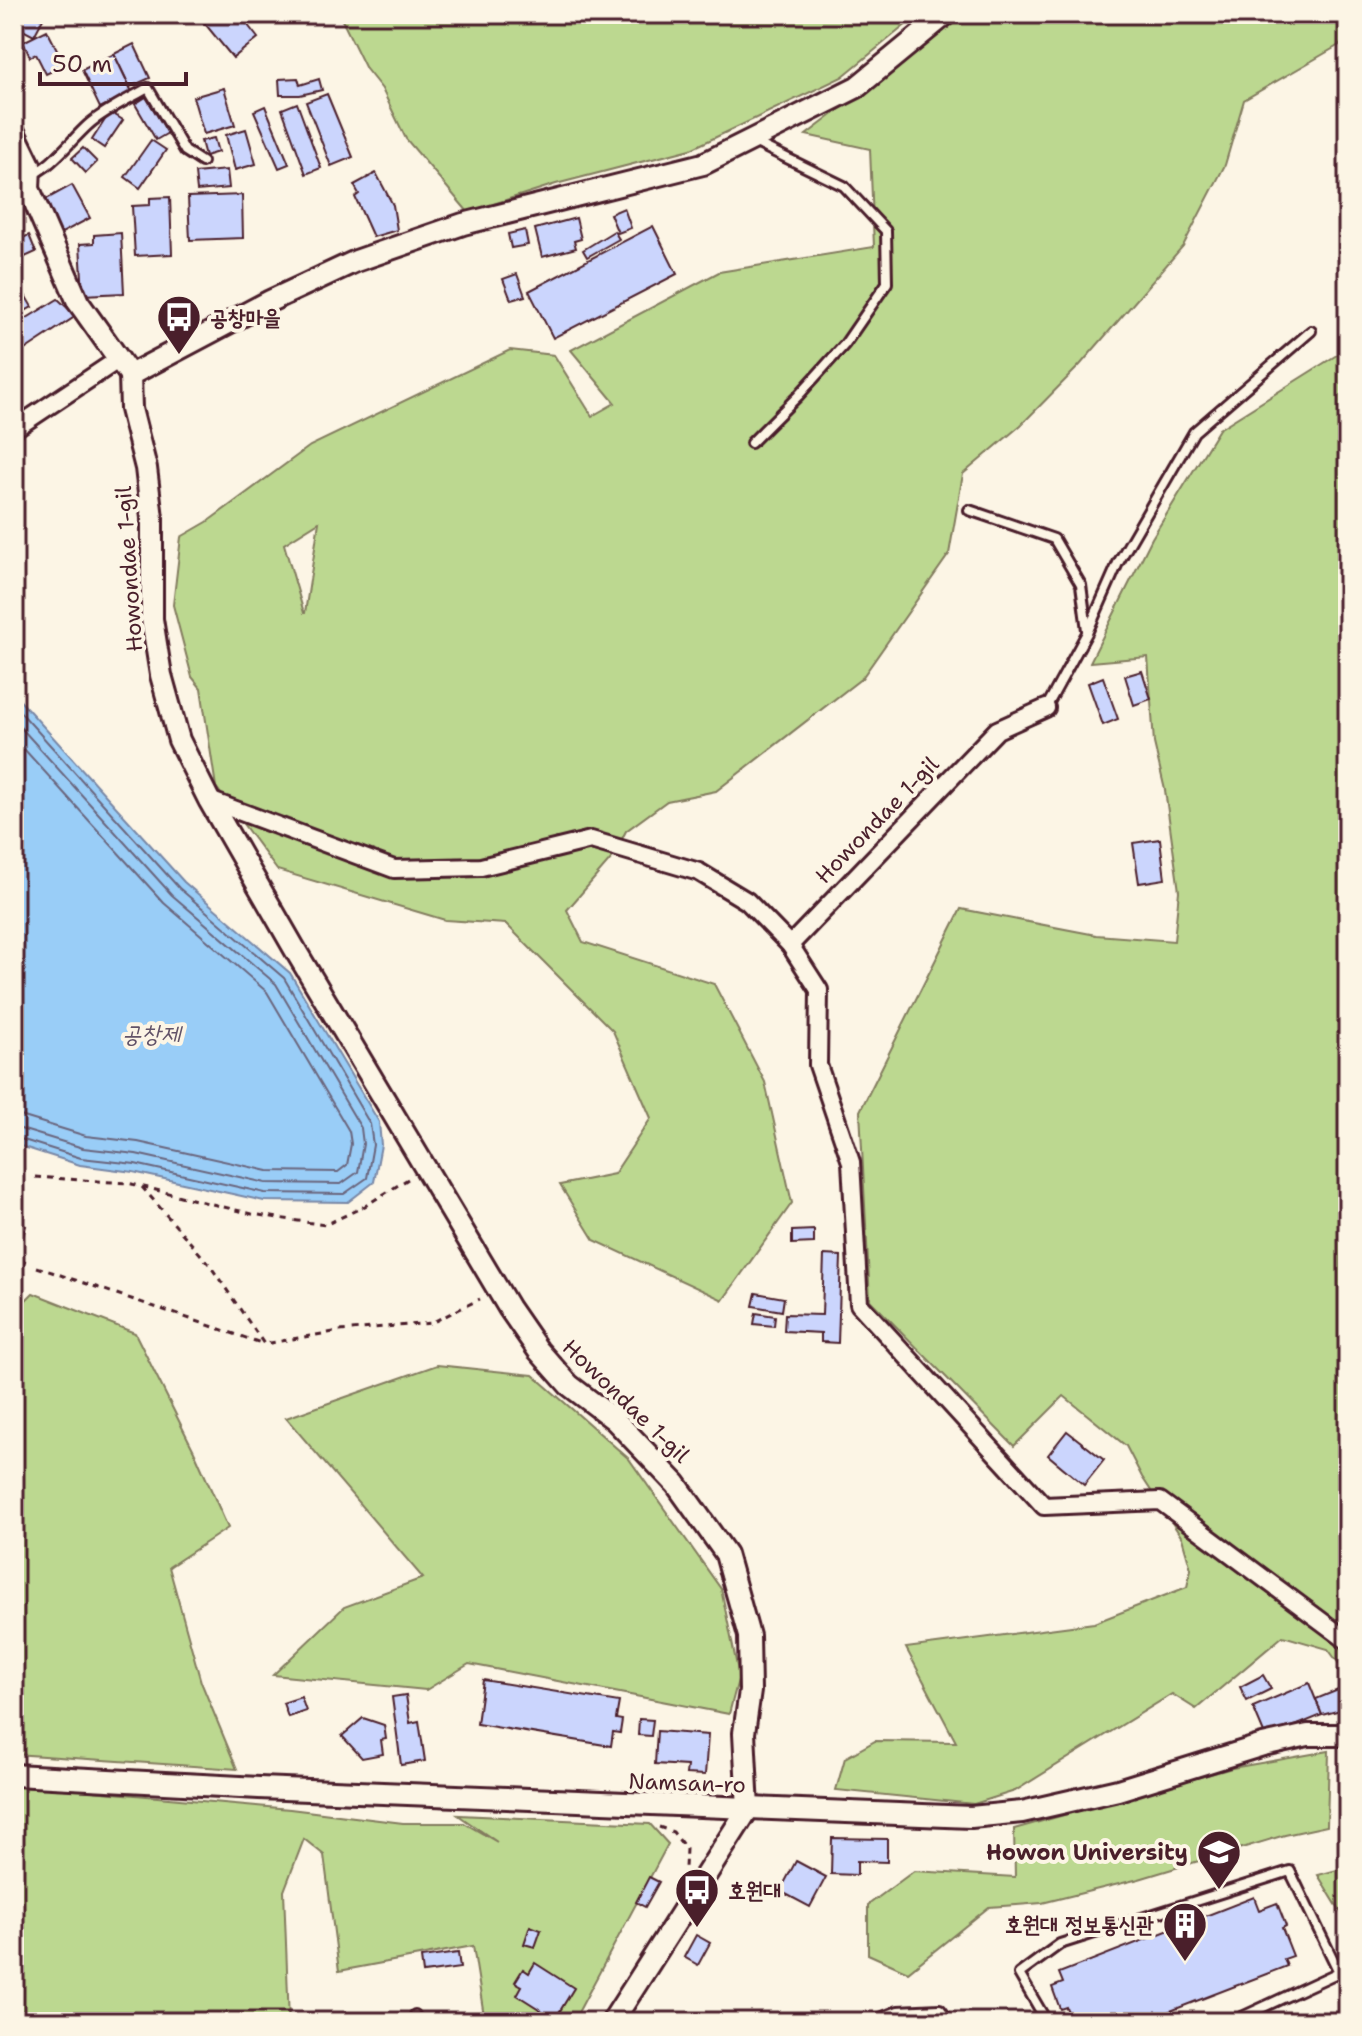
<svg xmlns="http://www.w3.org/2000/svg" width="1362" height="2036" viewBox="0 0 1362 2036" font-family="'Shantell Sans','Poor Story',sans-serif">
<rect width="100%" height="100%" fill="#fcf5e5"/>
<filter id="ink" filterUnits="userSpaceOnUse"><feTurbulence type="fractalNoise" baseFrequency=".0125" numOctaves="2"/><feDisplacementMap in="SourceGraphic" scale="16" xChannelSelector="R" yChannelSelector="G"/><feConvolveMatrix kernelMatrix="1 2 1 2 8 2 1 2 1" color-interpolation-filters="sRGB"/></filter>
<g filter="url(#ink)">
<g fill="#bcd890" stroke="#837c5e" stroke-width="2" fill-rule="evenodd">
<polygon points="339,14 919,14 842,77 691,149 556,184 468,212 406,139 382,89 366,69"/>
<path d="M965 14H1348V40L1244 100 1225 165 1183 246 1080 365 1021 425 963 474 949 554 862 678 716 791 667 801 626 831 612 858 567 910 583 942 714 984 765 1082 792 1203 723 1300 594 1240 560 1185 614 1174 651 1118 613 1031 506 924 445 920 277 870 216 787 201 688 192 677 173 605 181 537 207 522 310 446 510 350 554 355 592 416 615 403 571 350 719 272 874 247 870 149 806 135ZM319 522 305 613H304L284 544Z"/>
<polygon points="1348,348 1348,1676 1328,1649 1283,1636 1196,1709 1172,1694 1015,1791 974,1804 836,1790 845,1758 875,1741 956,1742 906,1648 1094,1623 1187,1587 1191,1569 1182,1538 1142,1477 1126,1446 1064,1396 1014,1446 870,1300 860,1111 961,909 1096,935 1174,941 1179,891 1165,790 1154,743 1148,657 1090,662 1152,538 1219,429"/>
<polygon points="33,1293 135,1333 194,1451 228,1528 169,1567 201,1682 237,1769 14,1754 14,1312"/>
<polygon points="437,1365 533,1375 629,1459 721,1589 739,1676 729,1714 469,1664 426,1690 273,1675 344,1607 423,1578 286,1418"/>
<polygon points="1329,1751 1327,1826 1285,1835 1139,1879 1042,1903 989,1907 908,1972 868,1954 868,1905 914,1871 1015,1877 1014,1829 1232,1768"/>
<polygon points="14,1784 290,1809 403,1823 464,1823 497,1842 458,1815 650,1824 668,1844 573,2022 485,2022 473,1946 339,1971 324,1855 304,1839 284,1891 289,2022 14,2022"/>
<polygon points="1348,1867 1348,1924 1318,1875"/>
</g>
<polygon fill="#99cdf7" stroke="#7987a5" stroke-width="2" points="14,694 184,882 290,973 379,1122 381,1145 374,1182 348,1202 264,1201 133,1172 80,1165 14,1144"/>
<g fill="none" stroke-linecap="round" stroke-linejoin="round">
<g stroke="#6a657d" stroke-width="2">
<polyline points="14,705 179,888 284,978 370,1124 373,1145 367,1178 344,1194 265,1193 135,1164 81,1158 14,1137"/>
<polyline points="14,720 172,895 276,984 361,1128 363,1144 358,1172 341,1184 266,1183 136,1154 83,1148 14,1127"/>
<polyline points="14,738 164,903 267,992 349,1131 351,1144 347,1165 338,1172 268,1171 138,1142 86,1136 14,1114"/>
</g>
</g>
<g fill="#cbd5fd" stroke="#4a1f2b" stroke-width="2">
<polygon points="21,14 33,14 43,19 34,36 15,26"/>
<polygon points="75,14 110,14 110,17 75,18"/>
<polygon points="197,14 239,14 258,38 233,58"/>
<polygon points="47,30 65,65 46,74 36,54 30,57 23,42"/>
<polygon points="134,44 150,78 130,87 114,54"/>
<polygon points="114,54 132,92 100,108 82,70"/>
<polygon points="298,78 300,85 319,79 322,90 300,95 280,95 279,79"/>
<polygon points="224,88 235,125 204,134 193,97"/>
<polygon points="327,94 353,157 331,166 306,102"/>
<polygon points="146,97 168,133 156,140 135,104"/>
<polygon points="297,103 321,168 306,174 282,109"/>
<polygon points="265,106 289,164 279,168 254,111"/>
<polygon points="110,112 123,120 104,148 92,140"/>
<polygon points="246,129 256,164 235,170 226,135"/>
<polygon points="214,138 218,152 205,156 201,141"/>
<polygon points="151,140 166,150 140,188 125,177"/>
<polygon points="83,148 97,162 86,173 72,158"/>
<polygon points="14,150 23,170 14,175"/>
<polygon points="227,170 229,188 197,191 195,173"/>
<polygon points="376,173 393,205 397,230 373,237 355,197 359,194 354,185"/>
<polygon points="72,185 90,218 58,235 41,202"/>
<polygon points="242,195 243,238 190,240 188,197"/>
<polygon points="170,197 172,254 135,256 132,206 150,205 150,198"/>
<polygon points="14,200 21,223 14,226"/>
<polygon points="624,208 631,228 618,233 610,214"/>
<polygon points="576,218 581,239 574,241 576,248 542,257 535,229"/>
<polygon points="653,226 677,274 553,338 529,291"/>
<polygon points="525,230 528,245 511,248 508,234"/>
<polygon points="614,231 619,239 587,257 583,250"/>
<polygon points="121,233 124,293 83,295 80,244 94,243 94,235"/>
<polygon points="29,235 36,252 14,262 14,242"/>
<polygon points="517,274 525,296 511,300 503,279"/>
<polygon points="14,276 32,307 14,317"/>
<polygon points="58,299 76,316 14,357 14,326"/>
<polygon points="1142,671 1151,699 1134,705 1125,676"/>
<polygon points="1103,677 1118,719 1103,725 1088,683"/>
<polygon points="1160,839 1165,879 1139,883 1133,843"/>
<polygon points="14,1222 26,1226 22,1239 14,1236"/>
<polygon points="814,1230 814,1243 792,1244 792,1231"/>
<polygon points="824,1255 841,1256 838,1343 821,1342 821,1333 784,1331 785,1314 822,1315"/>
<polygon points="14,1256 25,1261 18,1275 14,1274"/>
<polygon points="756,1293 784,1298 782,1311 753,1306"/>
<polygon points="756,1313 775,1316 774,1326 754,1324"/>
<polygon points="1067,1431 1104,1460 1084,1485 1048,1455"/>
<polygon points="1263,1675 1271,1689 1247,1701 1240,1687"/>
<polygon points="483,1680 619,1702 616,1719 622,1720 620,1733 613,1732 611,1746 477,1724"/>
<polygon points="1309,1683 1322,1715 1266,1738 1253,1707"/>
<polygon points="1348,1686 1348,1708 1322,1715 1316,1699"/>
<polygon points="406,1695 410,1723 419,1721 425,1761 401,1765 392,1697"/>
<polygon points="301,1697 306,1711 288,1717 283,1703"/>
<polygon points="363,1718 384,1725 386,1739 381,1740 383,1754 362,1758 342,1736"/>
<polygon points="639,1719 653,1720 651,1736 638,1735"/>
<polygon points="657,1731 708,1735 705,1775 686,1774 687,1766 655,1764"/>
<polygon points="832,1838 887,1839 887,1862 857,1861 857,1875 831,1874"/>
<polygon points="796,1861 826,1877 810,1907 780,1891"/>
<polygon points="649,1877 659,1882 645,1907 636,1902"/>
<polygon points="1254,1897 1259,1910 1277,1903 1286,1926 1282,1928 1293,1956 1284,1959 1287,1966 1142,2022 1072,2022 1066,2007 1060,2009 1052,1987 1063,1983 1059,1973"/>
<polygon points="530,1926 541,1930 535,1947 524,1944"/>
<polygon points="696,1935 710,1943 698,1965 684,1957"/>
<polygon points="458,1953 460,1968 423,1973 421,1958"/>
<polygon points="535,1963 574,1988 555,2019 517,1995 522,1986 515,1982 523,1969 529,1973"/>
</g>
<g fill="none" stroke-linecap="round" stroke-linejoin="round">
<g stroke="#4a1f2b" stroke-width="14">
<g id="service">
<path d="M14 181C48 174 64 147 88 125 105 110 129 99 148 88L185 151 202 162"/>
<polyline points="751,443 798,396 845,344 887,283 886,231 844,186 752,141"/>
<polyline points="969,510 1054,539 1081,585 1087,630"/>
<polyline points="1046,708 1088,631 1118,563 1194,432 1311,331"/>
<polyline points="415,2015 418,2022"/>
<polyline points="870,2022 898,2011 940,2009 950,2022"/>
<polyline points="1047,2022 1019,1974 1060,1944 1290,1871 1339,1972 1231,2022"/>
</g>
</g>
<g stroke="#4a1f2b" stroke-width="22">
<g id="minor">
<polyline points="14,429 119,359"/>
<polyline points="209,800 394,869 481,867 591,840 699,872 747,901 790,945 819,990 818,1065 851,1162 859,1304 1044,1506 1160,1501 1348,1641"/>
<polyline points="790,945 997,730 1046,708"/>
</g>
</g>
<g stroke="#4a1f2b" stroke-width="26">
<g id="tertiary">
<polyline points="14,132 30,165 29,189 78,302 130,375"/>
<polyline points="130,375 131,409 146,468 152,518 152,619 161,675 179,740 209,800 297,953 509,1308 538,1350 569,1385 615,1420 676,1484 726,1554 749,1636 750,1691 744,1733 748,1809 612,2022"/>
<polyline points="130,375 270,301 356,261 463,224 703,164 857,87 946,14"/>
<polyline points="14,1775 259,1788 971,1817 1022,1812 1118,1790 1263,1745 1308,1735 1348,1735"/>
</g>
</g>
<g stroke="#4a1f2b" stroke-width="3" stroke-dasharray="6 6" stroke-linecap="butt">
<polyline points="35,1177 128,1183 252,1214 325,1225 365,1206 408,1179"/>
<polyline points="142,1187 209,1264 264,1344 339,1331 431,1323 480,1299"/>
<polyline points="37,1267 264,1344"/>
<polyline points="659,1827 673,1832 686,1849 685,1868"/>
</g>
<use href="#service" stroke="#fcf5e5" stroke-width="8"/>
<use href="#minor" stroke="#fcf5e5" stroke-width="16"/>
<use href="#tertiary" stroke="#fcf5e5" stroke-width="20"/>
</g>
</g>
<defs>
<g id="bus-pin" transform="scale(2.3)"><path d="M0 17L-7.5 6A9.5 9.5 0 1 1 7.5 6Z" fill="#4a1f2b" stroke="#fcf5e5"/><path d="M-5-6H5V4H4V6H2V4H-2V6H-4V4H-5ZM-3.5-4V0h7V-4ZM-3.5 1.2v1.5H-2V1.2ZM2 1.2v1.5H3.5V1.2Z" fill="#fff"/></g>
<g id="university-pin" transform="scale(2.3)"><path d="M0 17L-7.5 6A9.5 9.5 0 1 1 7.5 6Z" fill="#4a1f2b" stroke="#fcf5e5"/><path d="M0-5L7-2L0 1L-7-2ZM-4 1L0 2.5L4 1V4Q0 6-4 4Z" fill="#fff"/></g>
<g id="building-pin" transform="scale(2.3)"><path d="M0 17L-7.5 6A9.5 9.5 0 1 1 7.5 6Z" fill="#4a1f2b" stroke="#fcf5e5"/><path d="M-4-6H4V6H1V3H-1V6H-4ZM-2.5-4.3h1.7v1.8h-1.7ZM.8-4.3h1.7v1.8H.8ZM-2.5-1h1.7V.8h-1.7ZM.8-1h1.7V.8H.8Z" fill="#fff"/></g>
</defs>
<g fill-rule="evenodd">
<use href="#bus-pin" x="179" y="317"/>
<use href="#university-pin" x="1219" y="1852"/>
<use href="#bus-pin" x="697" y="1890"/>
<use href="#building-pin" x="1185" y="1924"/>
</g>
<g text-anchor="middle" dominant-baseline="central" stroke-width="8" stroke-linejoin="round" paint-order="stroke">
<g font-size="22" font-weight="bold" fill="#4a1f2b" stroke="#fcf5e5" text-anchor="start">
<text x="210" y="317">공창마을</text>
<text x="1188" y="1852" text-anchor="end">Howon University</text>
<text x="728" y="1890">호원대</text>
<text x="1154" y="1924" text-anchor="end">호원대 정보통신관</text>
</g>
<g font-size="22" fill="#4a1f2b" stroke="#fcf5e5">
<text transform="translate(129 569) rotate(-94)">Howondae 1-gil</text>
<text transform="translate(877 820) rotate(-46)">Howondae 1-gil</text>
<text transform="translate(626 1401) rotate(44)">Howondae 1-gil</text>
<text transform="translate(687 1783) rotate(2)">Namsan-ro</text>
</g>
<g font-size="24" font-style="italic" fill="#625368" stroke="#fcf5e5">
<text x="151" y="1034">공창제</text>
</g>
</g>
<rect width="1362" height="2036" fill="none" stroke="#fcf5e5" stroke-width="48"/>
<rect x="24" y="24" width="1314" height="1988" fill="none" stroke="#4a1f2b" stroke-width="3" filter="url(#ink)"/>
<path d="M40 72v12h146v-12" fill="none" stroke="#4a1f2b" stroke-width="4"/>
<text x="52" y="72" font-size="24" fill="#4a1f2b" stroke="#fcf5e5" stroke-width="6" paint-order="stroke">50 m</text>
</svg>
